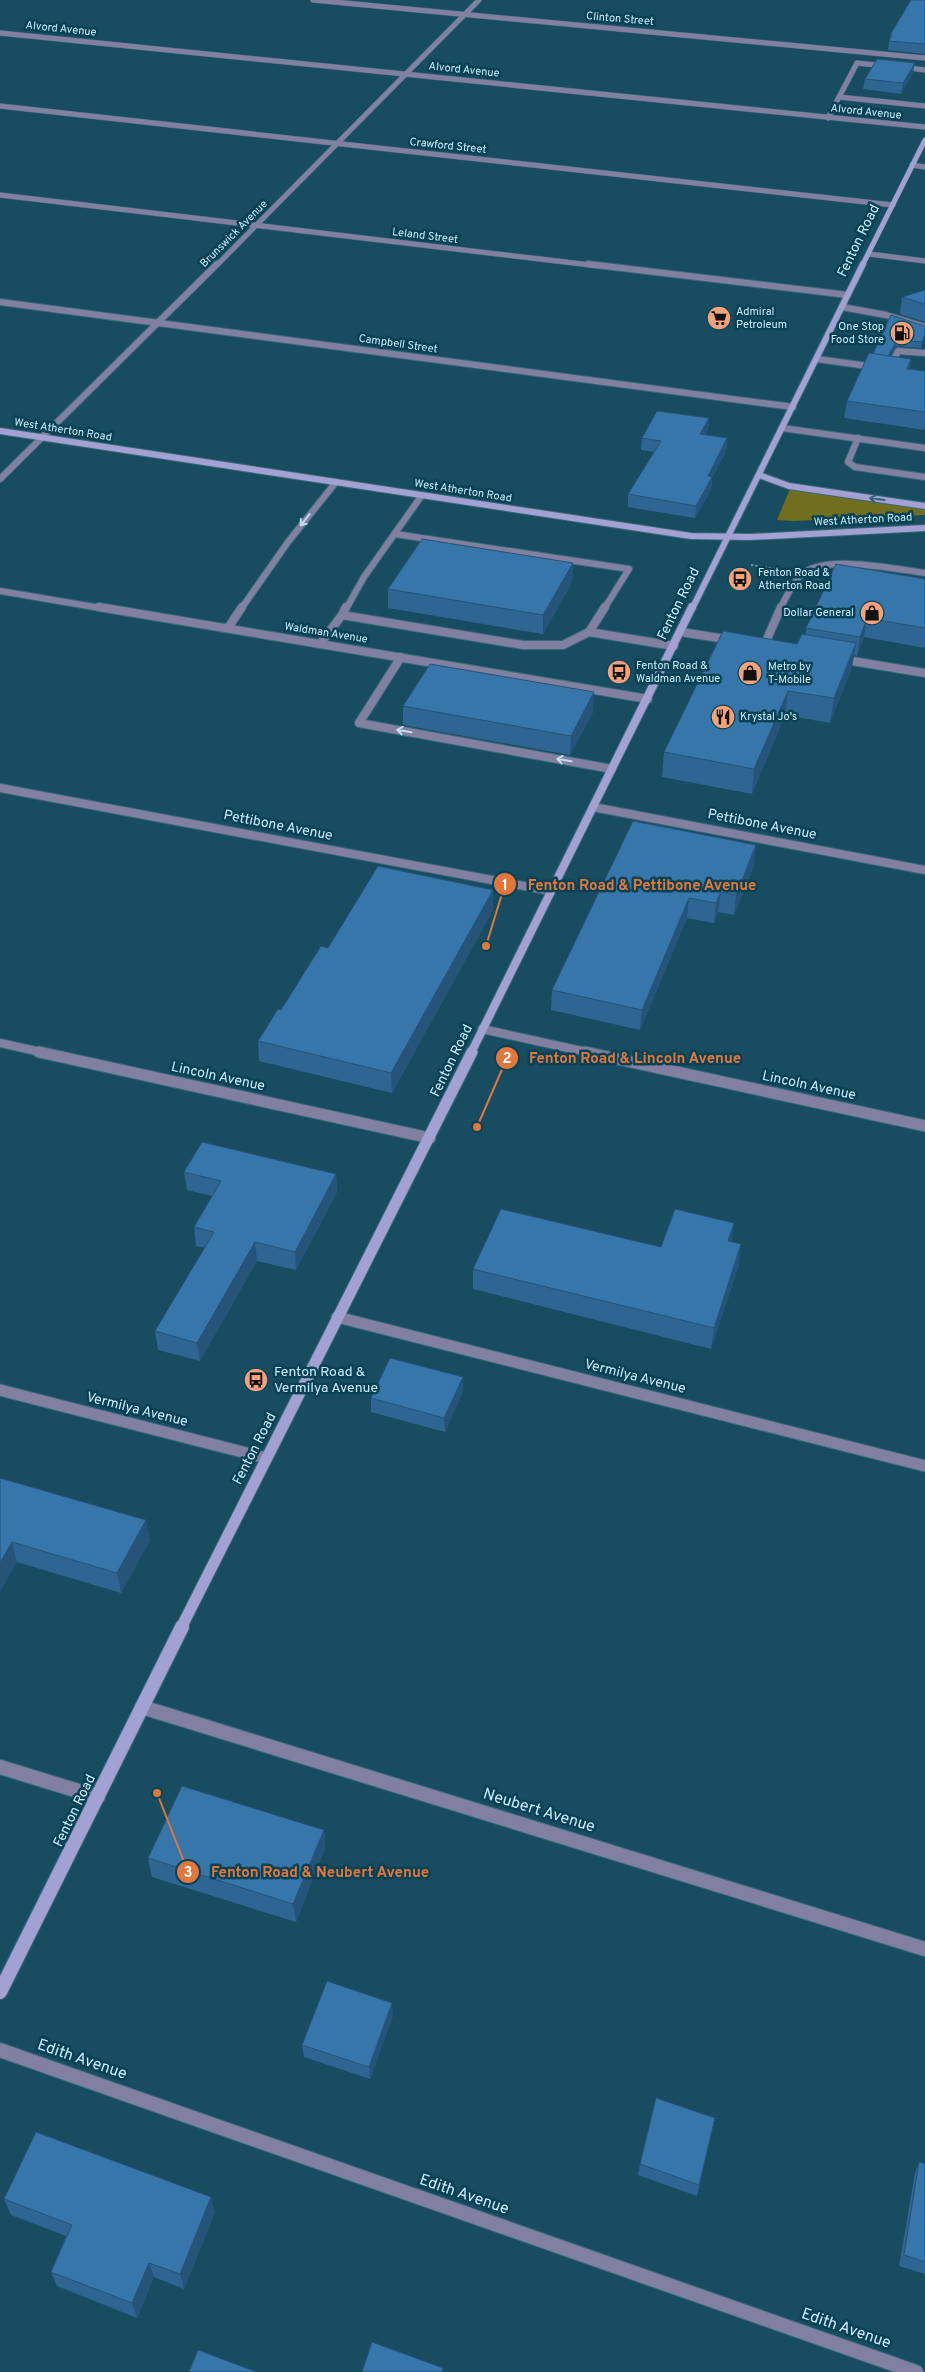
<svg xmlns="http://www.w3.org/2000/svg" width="925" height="2372" viewBox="0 0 925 2372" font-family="Overpass,sans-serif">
<rect width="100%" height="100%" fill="#184c60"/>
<polygon fill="#726e1f" points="790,489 925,509 925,515 793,521 777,520"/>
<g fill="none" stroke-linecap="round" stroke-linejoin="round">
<g stroke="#38697c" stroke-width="6">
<g id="lane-far2">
<polyline points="901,67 925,70"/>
<polyline points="839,97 925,106"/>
<polyline points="828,118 857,63 886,66"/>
</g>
</g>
<g stroke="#38697c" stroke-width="8">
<g id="lane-far1">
<polyline points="842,307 886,315 925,327"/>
<polyline points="890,368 898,351 925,353"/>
<polyline points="782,428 925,448"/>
<polyline points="858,438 848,462 855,467 925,477"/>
<polyline points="395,534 629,569 604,609"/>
<polyline points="241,609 288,542 336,482"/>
<polyline points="346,609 364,577 422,495"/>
<path d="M780 609C786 598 791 585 800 576 823 553 895 569 925 573"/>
</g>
</g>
<g stroke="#38697c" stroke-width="10">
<g id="lane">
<polyline points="342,615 346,607"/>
<polyline points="228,628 242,607"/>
<polyline points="589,632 605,607"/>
<polyline points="320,644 342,615 523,645 563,645 589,632 674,646"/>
<polyline points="764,646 781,607"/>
<polyline points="401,657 359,723 612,769"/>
</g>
</g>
<g stroke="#38697c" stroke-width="6">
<g id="street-far4">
<polyline points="313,0 925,58"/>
<polyline points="0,33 925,127"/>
<polyline points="0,106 893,205"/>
<polyline points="912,165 925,167"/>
<polyline points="0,195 599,266"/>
<polyline points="869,254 925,261"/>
<polyline points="216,266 479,0"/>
</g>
</g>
<g stroke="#38697c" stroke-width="8">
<g id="street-far3">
<polyline points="588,264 848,295"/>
<polyline points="0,302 793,407"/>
<polyline points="817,359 875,367"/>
<polyline points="0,479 217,264"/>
<polyline points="0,591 106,609"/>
</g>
</g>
<g stroke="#38697c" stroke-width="10">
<g id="street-far2">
<polyline points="99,607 648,699"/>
<polyline points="681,632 732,640"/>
<polyline points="840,659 925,673"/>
<polyline points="0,788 551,891"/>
<polyline points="593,807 925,870"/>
<polyline points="482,1029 591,1053"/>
<polyline points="0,1043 45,1053"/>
</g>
</g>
<g stroke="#38697c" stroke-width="13">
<g id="street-far1">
<polyline points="39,1052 430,1138"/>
<polyline points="585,1052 925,1126"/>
<polyline points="337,1317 925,1466"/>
<polyline points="0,1390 266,1458"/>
</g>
</g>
<g stroke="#38697c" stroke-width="16">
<g id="street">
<polyline points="142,1707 925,1949"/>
<polyline points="0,1767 98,1797"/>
<polyline points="0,2050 916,2372"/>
</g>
</g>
<g stroke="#38697c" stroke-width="6">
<polyline id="secondary-far4" points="862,266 925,140"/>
</g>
<g stroke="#38697c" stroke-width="8">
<g id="secondary-far3">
<polyline points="0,431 691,536 750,537 925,528"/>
<polyline points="759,475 789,486 925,506"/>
<polyline points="692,609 863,264"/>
</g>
</g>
<g stroke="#38697c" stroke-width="10">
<polyline id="secondary-far2" points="471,1053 692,607"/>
</g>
<g stroke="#38697c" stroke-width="13">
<polyline id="secondary-far1" points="181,1628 472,1052"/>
</g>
<g stroke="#38697c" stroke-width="16">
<polyline id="secondary" points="0,1992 182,1627"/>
</g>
<polyline stroke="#6d98aa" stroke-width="2" stroke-dasharray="2.5 2" stroke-linecap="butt" points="751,565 777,569"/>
<use href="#lane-far2" stroke="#8280a0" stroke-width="5"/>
<use href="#lane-far1" stroke="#8280a0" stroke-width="6"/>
<use href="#lane" stroke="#8280a0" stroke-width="8"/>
<use href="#street-far4" stroke="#8280a0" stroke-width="5"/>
<use href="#street-far3" stroke="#8280a0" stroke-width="6"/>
<use href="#street-far2" stroke="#8280a0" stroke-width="8"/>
<use href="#street-far1" stroke="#8280a0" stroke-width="11"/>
<use href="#street" stroke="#8280a0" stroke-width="14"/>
<use href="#secondary-far4" stroke="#a3a0d2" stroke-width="5"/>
<use href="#secondary-far3" stroke="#a3a0d2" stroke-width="6"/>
<use href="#secondary-far2" stroke="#a3a0d2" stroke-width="8"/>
<use href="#secondary-far1" stroke="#a3a0d2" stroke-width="11"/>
<use href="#secondary" stroke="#a3a0d2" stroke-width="14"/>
</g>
<g fill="#2f6593">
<polygon points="925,0 925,54 888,50 890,35"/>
<polygon points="913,73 901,94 863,89 865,79"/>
<polygon points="925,290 925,322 900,314 902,297"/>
<polygon points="925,326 921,348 896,346 891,356 911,359 910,369 925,371 925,430 844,418 847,401 873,354"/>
<polygon points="709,418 708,430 705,435 727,438 726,451 712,478 711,490 695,518 628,507 628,494 654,452 641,450 642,438"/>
<polygon points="573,563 572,582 543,634 388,608 388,589"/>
<polygon points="925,579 925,648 864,637 857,656 854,655 852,667 830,723 785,715 752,794 662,777 664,752 797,644 806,635 806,628"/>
<polygon points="403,706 593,712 570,755 403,725"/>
<polygon points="633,821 754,865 734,915 718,912 714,923 687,918 640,1030 551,1010 552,990"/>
<polygon points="493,890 493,910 392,1093 259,1061 258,1041 328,948"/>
<polygon points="184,1172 336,1174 337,1192 296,1270 257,1261 200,1361 158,1350 155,1331 205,1248 196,1246 194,1227 212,1196 187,1190"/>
<polygon points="734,1223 731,1242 739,1265 711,1349 473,1289 473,1269 661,1247"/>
<polygon points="463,1391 445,1432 371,1412 371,1398"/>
<polygon points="0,1478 150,1540 121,1593 17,1562 0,1591"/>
<polygon points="324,1830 325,1848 296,1922 152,1877 148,1858"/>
<polygon points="393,2015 370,2079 304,2057 302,2045"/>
<polygon points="715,2118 697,2196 638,2175 640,2164"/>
<polygon points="919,2162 925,2164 925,2274 899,2266 915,2173"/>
<polygon points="4,2199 215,2212 184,2289 154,2277 137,2318 57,2286 51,2272 66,2236 11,2215"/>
</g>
<g fill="#265378">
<polygon points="915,63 913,73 901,94 903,83"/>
<polygon points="925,334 925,338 921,348 922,342"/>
<polygon points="897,340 896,346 887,363 888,357"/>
<polygon points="911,359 909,376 907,369"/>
<polygon points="709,418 708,430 699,447 700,434"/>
<polygon points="727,438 726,451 712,478 711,490 695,518 696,506 708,476"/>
<polygon points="573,563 572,582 543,634 543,615"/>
<polygon points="867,618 864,637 857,656 860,637"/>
<polygon points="856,643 852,667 830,723 834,698"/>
<polygon points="788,691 785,715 752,794 754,769"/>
<polygon points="594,692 593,712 570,755 571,736"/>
<polygon points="756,845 754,865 734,915 736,895"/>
<polygon points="493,890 493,910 392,1093 391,1073"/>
<polygon points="721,892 718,912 714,923 716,903"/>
<polygon points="689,898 687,918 640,1030 642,1010"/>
<polygon points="336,1174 337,1192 296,1270 295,1252"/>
<polygon points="734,1223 731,1244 728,1241"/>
<polygon points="255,1242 257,1261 200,1361 197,1343"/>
<polygon points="741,1244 739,1265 711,1349 714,1328"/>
<polygon points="463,1377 463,1391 445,1432 444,1418"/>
<polygon points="146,1520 150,1540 121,1593 117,1573"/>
<polygon points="12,1542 17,1562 0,1591 0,1563"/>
<polygon points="324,1830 325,1848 296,1922 293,1904"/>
<polygon points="392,2003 393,2015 370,2079 369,2067"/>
<polygon points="211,2197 215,2212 184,2289 180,2274"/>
<polygon points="149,2263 154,2277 137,2318 132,2303"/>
</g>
<g fill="#3776ab" stroke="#265378">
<polygon points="911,0 925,0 925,44 889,41 892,35 890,35"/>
<polygon points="877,59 915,63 903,83 865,79"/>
<polygon points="925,290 925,304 902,297"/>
<polygon points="891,315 925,326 925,334 922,342 897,340 888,356 873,354"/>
<polygon points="869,353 911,359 907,369 925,371 925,412 847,401"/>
<polygon points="657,411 709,418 700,434 727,438 708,476 712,477 696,506 628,494 661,441 642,438"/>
<polygon points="422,539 573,563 543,615 388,589"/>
<polygon points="836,564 925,579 925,628 867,618 860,637 806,628"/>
<polygon points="723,631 797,644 802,634 856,643 834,698 788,691 754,769 664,752"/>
<polygon points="430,664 594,692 571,736 403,706"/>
<polygon points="633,821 756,845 736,895 721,892 716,903 689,898 642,1010 552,990"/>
<polygon points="378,866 493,890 391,1073 258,1041 278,1009 281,1010 321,946 328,948"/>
<polygon points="202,1142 336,1174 295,1252 255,1242 197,1343 155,1331 214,1232 194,1227 221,1181 184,1172"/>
<polygon points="501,1209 661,1247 675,1209 734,1223 728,1241 741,1244 714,1328 473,1269"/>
<polygon points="390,1358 463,1377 444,1418 371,1398"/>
<polygon points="0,1478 146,1520 117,1573 12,1542 0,1563"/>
<polygon points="182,1786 324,1830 293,1904 148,1858"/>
<polygon points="327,1981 392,2003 369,2067 302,2045"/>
<polygon points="656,2098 715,2118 699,2185 640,2164"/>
<polygon points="36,2132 211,2197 180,2274 149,2263 132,2303 51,2272 72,2225 4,2199"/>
<polygon points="919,2162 925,2164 925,2262 904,2255"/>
<polygon points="372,2342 443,2368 442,2372 362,2372"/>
<polygon points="198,2350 257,2372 189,2372"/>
</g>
<defs><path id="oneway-shaft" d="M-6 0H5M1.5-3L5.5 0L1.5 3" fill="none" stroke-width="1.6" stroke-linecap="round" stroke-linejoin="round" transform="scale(1.25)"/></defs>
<use stroke="#375e7a" href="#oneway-shaft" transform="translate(877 499) rotate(-172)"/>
<g stroke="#c0ddef">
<use href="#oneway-shaft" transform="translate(305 520) rotate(129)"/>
<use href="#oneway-shaft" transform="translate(404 731) rotate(-170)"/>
<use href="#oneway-shaft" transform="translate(564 760) rotate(-170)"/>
</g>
<defs>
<g id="supermarket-disc" transform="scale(1.25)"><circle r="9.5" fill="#f1a27b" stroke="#094255"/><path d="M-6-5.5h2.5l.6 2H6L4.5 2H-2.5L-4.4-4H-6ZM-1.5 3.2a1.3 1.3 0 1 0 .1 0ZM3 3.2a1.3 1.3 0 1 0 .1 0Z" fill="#111"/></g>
<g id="fuel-disc" transform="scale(1.25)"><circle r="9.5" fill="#f1a27b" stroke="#094255"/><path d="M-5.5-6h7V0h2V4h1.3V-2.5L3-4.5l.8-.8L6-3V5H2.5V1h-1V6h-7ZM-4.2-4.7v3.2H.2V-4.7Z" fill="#111"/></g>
<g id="bus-disc" transform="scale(1.25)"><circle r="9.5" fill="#f1a27b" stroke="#094255"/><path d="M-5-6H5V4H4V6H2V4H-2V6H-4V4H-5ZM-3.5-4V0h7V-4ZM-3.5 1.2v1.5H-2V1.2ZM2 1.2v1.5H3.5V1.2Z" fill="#111"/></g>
<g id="shop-disc" transform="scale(1.25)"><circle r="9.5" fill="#f1a27b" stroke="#094255"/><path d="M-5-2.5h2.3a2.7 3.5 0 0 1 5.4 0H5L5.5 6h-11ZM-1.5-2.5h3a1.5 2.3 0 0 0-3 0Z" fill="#111"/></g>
<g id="restaurant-disc" transform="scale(1.25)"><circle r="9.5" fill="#f1a27b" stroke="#094255"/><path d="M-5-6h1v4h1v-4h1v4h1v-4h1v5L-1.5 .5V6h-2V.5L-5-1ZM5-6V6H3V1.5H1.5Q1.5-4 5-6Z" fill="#111"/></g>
</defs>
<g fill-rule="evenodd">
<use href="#supermarket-disc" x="719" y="318"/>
<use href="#fuel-disc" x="902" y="333"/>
<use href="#bus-disc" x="740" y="579"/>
<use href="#shop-disc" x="872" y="613"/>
<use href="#bus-disc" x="619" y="672"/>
<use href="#shop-disc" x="750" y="673"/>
<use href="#restaurant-disc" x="723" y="717"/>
<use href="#bus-disc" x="256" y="1380"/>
</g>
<g text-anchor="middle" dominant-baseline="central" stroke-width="5" stroke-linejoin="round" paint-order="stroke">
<g font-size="11" fill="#cbedfd" stroke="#094255">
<text transform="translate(620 19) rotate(5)">Clinton Street</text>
<text transform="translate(61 29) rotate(6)">Alvord Avenue</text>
<text transform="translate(464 70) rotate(6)">Alvord Avenue</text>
<text transform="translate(866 112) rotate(6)">Alvord Avenue</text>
<text transform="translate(448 146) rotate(6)">Crawford Street</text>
<text transform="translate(234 234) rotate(-45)">Brunswick Avenue</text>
<text transform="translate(425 236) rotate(7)">Leland Street</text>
<text transform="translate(398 344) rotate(8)">Campbell Street</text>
<text transform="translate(63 430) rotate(9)">West Atherton Road</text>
<text transform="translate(463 491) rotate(9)">West Atherton Road</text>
<text transform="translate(863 520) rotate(-3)">West Atherton Road</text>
<text transform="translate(326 633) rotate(9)">Waldman Avenue</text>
</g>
<g font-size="11" fill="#cbedfd" stroke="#094255" text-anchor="start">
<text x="736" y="312">Admiral<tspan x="736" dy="13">Petroleum</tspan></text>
<text x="884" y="327" text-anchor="end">One Stop<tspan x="884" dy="13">Food Store</tspan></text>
<text x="758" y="573">Fenton Road &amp;<tspan x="758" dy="13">Atherton Road</tspan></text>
<text x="854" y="613" text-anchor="end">Dollar General</text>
<text x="636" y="666">Fenton Road &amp;<tspan x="636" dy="13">Waldman Avenue</tspan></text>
<text x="768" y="667">Metro by<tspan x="768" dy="13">T-Mobile</tspan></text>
<text x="740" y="717">Krystal Jo's</text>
</g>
<g font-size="14" fill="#cbedfd" stroke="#094255">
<text transform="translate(859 241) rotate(-64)">Fenton Road</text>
<text transform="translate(679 604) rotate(-64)">Fenton Road</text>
<text transform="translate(762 825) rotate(11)">Pettibone Avenue</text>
<text transform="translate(278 826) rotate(11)">Pettibone Avenue</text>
<text transform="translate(452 1061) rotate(-64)">Fenton Road</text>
<text transform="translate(218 1077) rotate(12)">Lincoln Avenue</text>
<text transform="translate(809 1086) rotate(12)">Lincoln Avenue</text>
<text transform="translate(635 1377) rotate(14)">Vermilya Avenue</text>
<text transform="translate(137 1410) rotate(14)">Vermilya Avenue</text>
<text transform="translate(255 1449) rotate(-63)">Fenton Road</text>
<text transform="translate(75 1811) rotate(-64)">Fenton Road</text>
</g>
<g font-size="14" fill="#cbedfd" stroke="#094255" text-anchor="start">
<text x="274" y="1372">Fenton Road &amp;<tspan x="274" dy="16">Vermilya Avenue</tspan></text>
</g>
<g font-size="16" fill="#cbedfd" stroke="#094255">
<text transform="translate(539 1811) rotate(17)">Neubert Avenue</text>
<text transform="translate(82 2060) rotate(19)">Edith Avenue</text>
<text transform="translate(464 2195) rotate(19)">Edith Avenue</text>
<text transform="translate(846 2329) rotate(19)">Edith Avenue</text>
</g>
</g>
<path fill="none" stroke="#e2773c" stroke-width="2" d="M486 946L505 884M477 1127L507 1058M157 1793L188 1872"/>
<g fill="#e2773c" stroke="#094255" stroke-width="2">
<circle cx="486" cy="946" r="5"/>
<circle cx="477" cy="1127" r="5"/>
<circle cx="157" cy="1793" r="5"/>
<circle cx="505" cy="884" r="12"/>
<circle cx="507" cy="1058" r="12"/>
<circle cx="188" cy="1872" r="12"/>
</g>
<g font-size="15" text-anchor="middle" font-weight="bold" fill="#fff">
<text x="505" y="890">1</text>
<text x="507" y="1063">2</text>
<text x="188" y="1877">3</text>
</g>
<g font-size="15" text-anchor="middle" font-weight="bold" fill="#e2773c" stroke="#094255" stroke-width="5" stroke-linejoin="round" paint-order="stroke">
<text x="642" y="890">Fenton Road &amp; Pettibone Avenue</text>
<text x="635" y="1063">Fenton Road &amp; Lincoln Avenue</text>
<text x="320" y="1877">Fenton Road &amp; Neubert Avenue</text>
</g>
</svg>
